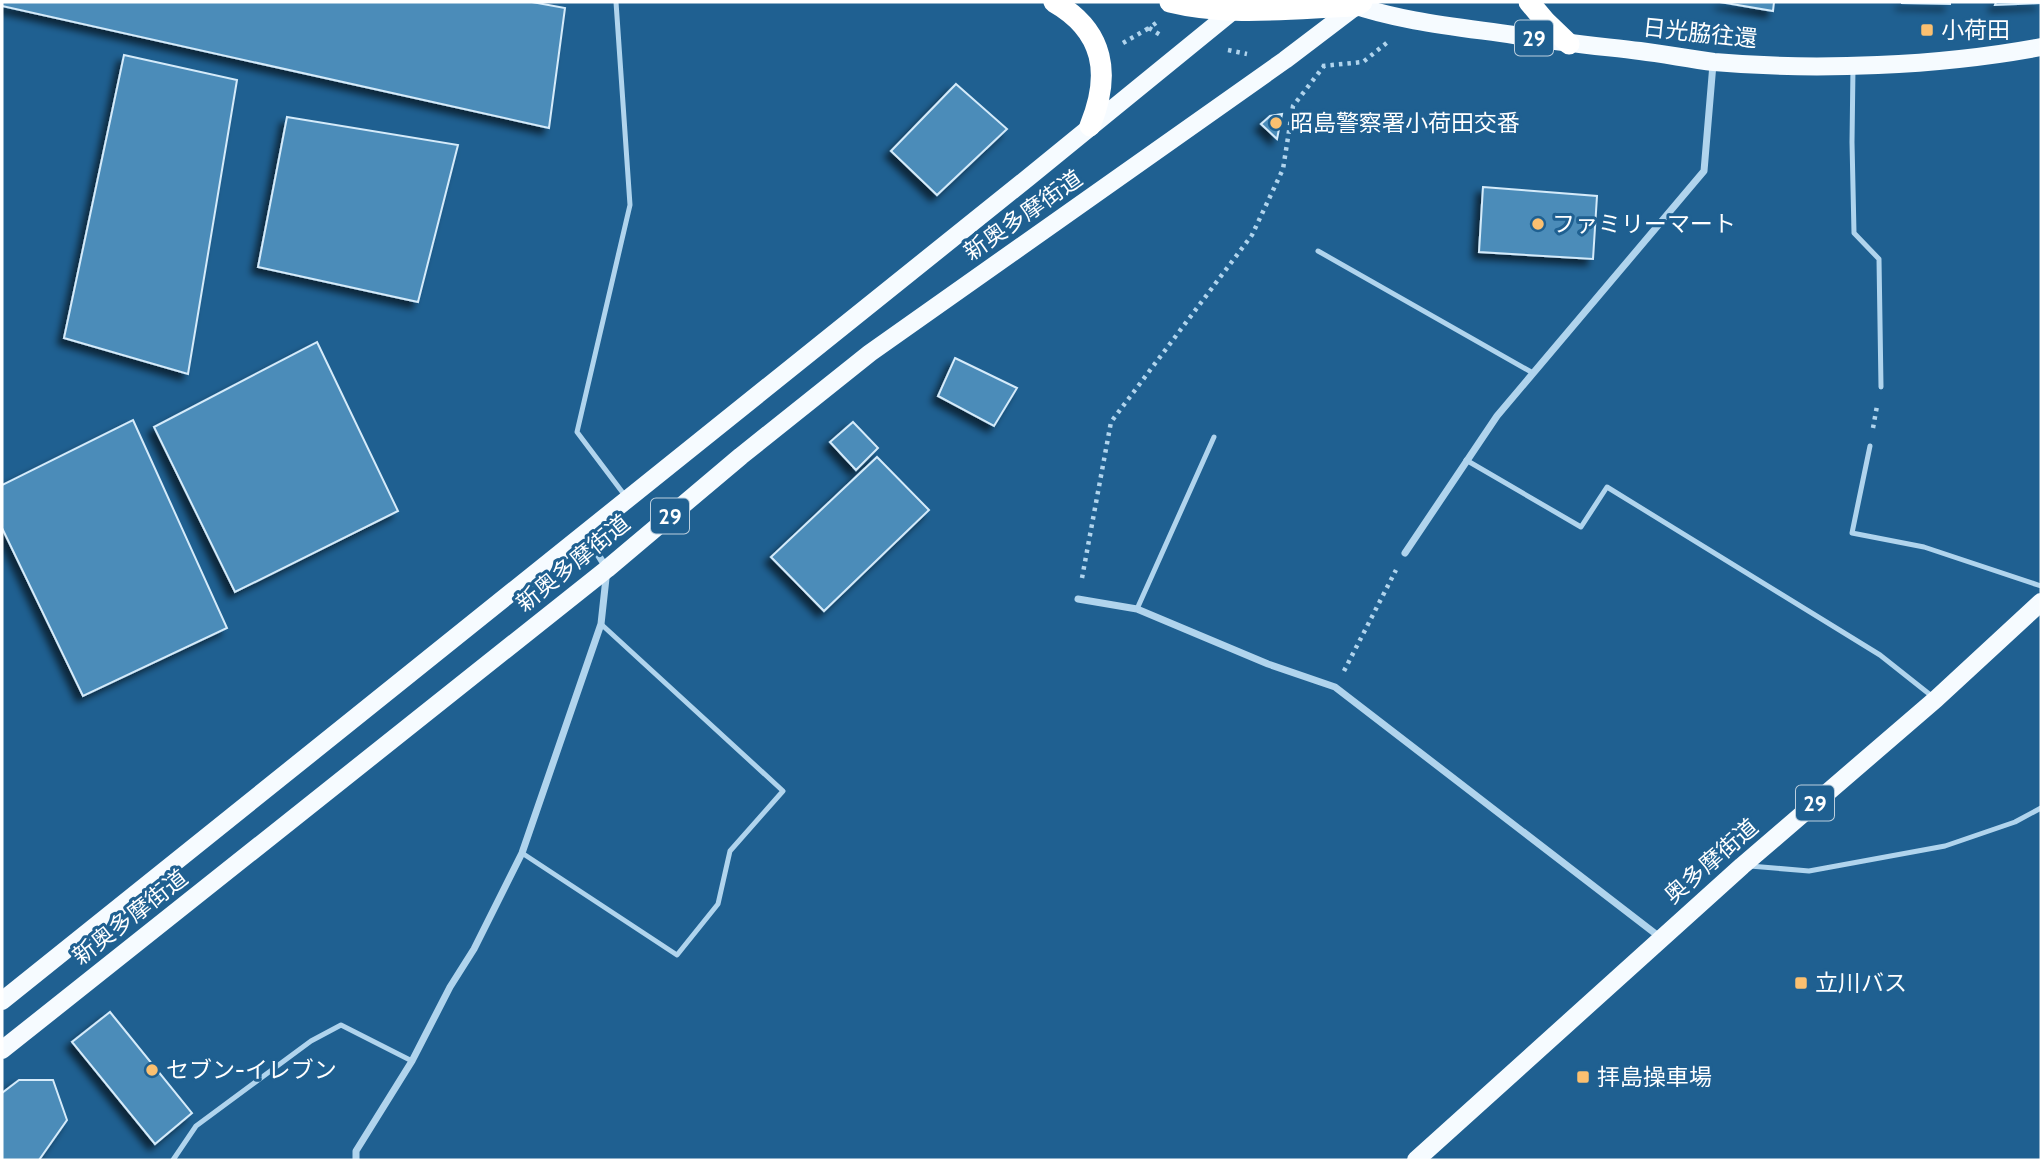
<svg xmlns="http://www.w3.org/2000/svg" width="2043" height="1162" viewBox="0 0 2043 1162" font-family="Cabin,'Noto Sans JP',sans-serif">
<defs>
<filter id="shadow"><feDropShadow dx="-6" dy="6" stdDeviation="3.5" flood-color="#0009"/></filter>
</defs>
<rect width="100%" height="100%" fill="#1f6091"/>
<g fill="#4c8cb9" stroke="#d5ebfa" stroke-width="2" filter="url(#shadow)">
<polygon points="2,2 532,2 565,8 549,128 2,6"/>
<polygon points="1720,2 1774,2 1773,11"/>
<polygon points="1902,2 1950,2 1950,4 1902,3"/>
<polygon points="1996,2 2041,2 2041,3 1995,5"/>
<polygon points="124,55 237,80 188,374 64,338"/>
<polygon points="956,84 1007,129 937,195 891,151"/>
<polygon points="1282,114 1277,139 1261,124 1270,116"/>
<polygon points="287,117 458,145 418,302 258,267"/>
<polygon points="1483,187 1597,196 1593,259 1479,252"/>
<polygon points="317,342 398,511 235,592 154,427"/>
<polygon points="955,358 1017,388 994,426 938,396"/>
<polygon points="133,420 227,628 83,696 2,528 2,485"/>
<polygon points="853,422 878,448 856,470 830,442"/>
<polygon points="877,457 929,510 824,611 771,557"/>
<polygon points="110,1012 192,1113 155,1144 72,1042"/>
<polygon points="19,1080 53,1080 67,1120 39,1160 2,1160 2,1093"/>
</g>
<g fill="none" stroke-linecap="round" stroke-linejoin="round">
<g stroke="#b0d4ed" stroke-width="4.5" stroke-dasharray="3.5 5" stroke-linecap="butt">
<polyline points="1156,23 1149,28 1162,36"/>
<polyline points="1123,43 1149,28"/>
<polyline points="1228,50 1247,54"/>
<polyline points="1322,66 1363,62 1389,41"/>
<polyline points="1873,428 1877,406"/>
<polyline points="1082,578 1111,422 1252,235 1283,169 1293,106 1324,66"/>
<polyline points="1344,671 1396,570"/>
</g>
<g stroke="#b0d4ed" stroke-width="5">
<polyline points="616,2 630,205 577,432 626,497"/>
<polyline points="1853,68 1852,142 1854,233 1879,259 1881,387"/>
<polyline points="1318,251 1533,373"/>
<polyline points="1870,446 1852,533 1924,547 2041,586"/>
<polyline points="1466,460 1581,527 1607,487 1880,655 1933,697"/>
<polyline points="1137,609 1214,437"/>
<polyline points="522,853 677,955 718,904 730,851 783,791 601,624"/>
<polyline points="1750,866 1809,871 1945,846 2015,822 2041,808"/>
<polyline points="173,1160 196,1126 311,1041 341,1025 412,1061"/>
</g>
<g stroke="#b0d4ed" stroke-width="7">
<polyline points="1405,553 1497,416 1704,171 1713,64"/>
<polyline points="1078,599 1137,609 1268,664 1335,687 1661,938"/>
<polyline points="356,1160 356,1151 412,1061 450,987 474,949 522,853 601,624 607,569 586,535"/>
</g>
<g stroke="#f6fbff" stroke-width="18">
<path d="M1348 3C1401 22 1459 27 1514 35 1556 42 1598 46 1640 51 1665 54 1689 59 1714 62 1816 71 1940 66 2041 47"/>
<polyline points="2,1001 1029,177 1240,5"/>
<polyline points="2,1050 607,569 741,456 870,353 1285,60 1356,6"/>
<polyline points="1416,1160 1742,866 1936,699 2041,602"/>
</g>
<g stroke="#fff" stroke-width="21">
<path d="M1054 2C1105 31 1111 75 1090 126"/>
<path d="M1170 2C1230 17 1295 8 1356 6L1362 2"/>
<polyline points="1529,2 1545,21 1569,44"/>
</g>
</g>
<g fill="#fbc070" stroke="#1f6091" stroke-width="2.5">
<rect x="1920" y="23" width="14" height="14" rx="3.5"/>
<circle cx="1276" cy="123" r="7"/>
<circle cx="1538" cy="224" r="7"/>
<rect x="1794" y="976" width="14" height="14" rx="3.5"/>
<circle cx="152" cy="1070" r="7"/>
<rect x="1576" y="1070" width="14" height="14" rx="3.5"/>
</g>
<g text-anchor="middle" dominant-baseline="central" stroke-width="6" stroke-linejoin="round" paint-order="stroke">
<g fill="#1f6091" stroke="#bccfde" stroke-width="2">
<rect x="1515" y="20.5" width="38" height="35" rx="5"/>
<rect x="651" y="498.5" width="38" height="35" rx="5"/>
<rect x="1796" y="785.5" width="38" height="35" rx="5"/>
</g>
<g font-size="21" font-weight="bold" fill="#fff">
<text x="1534" y="38">29</text>
<text x="670" y="516">29</text>
<text x="1815" y="803">29</text>
</g>
<g font-size="23" fill="#fff" stroke="#1f6091" text-anchor="start">
<text x="1941" y="30">小荷田</text>
<text x="1290" y="123">昭島警察署小荷田交番</text>
<text x="1552" y="224">ファミリーマート</text>
<text x="1815" y="983">立川バス</text>
<text x="166" y="1070">セブン-イレブン</text>
<text x="1597" y="1077">拝島操車場</text>
</g>
<g font-size="23" fill="#fff" stroke="#1f6091">
<text transform="translate(1700 33) rotate(6)">日光脇往還</text>
<text transform="translate(1023 215) rotate(-35)">新奥多摩街道</text>
<text transform="translate(573 563) rotate(-39)">新奥多摩街道</text>
<text transform="translate(1711 861) rotate(-41)">奥多摩街道</text>
<text transform="translate(130 917) rotate(-38)">新奥多摩街道</text>
</g>
</g>
<rect width="2043" height="1162" fill="none" stroke="#ffffff" stroke-width="7"/>
</svg>
